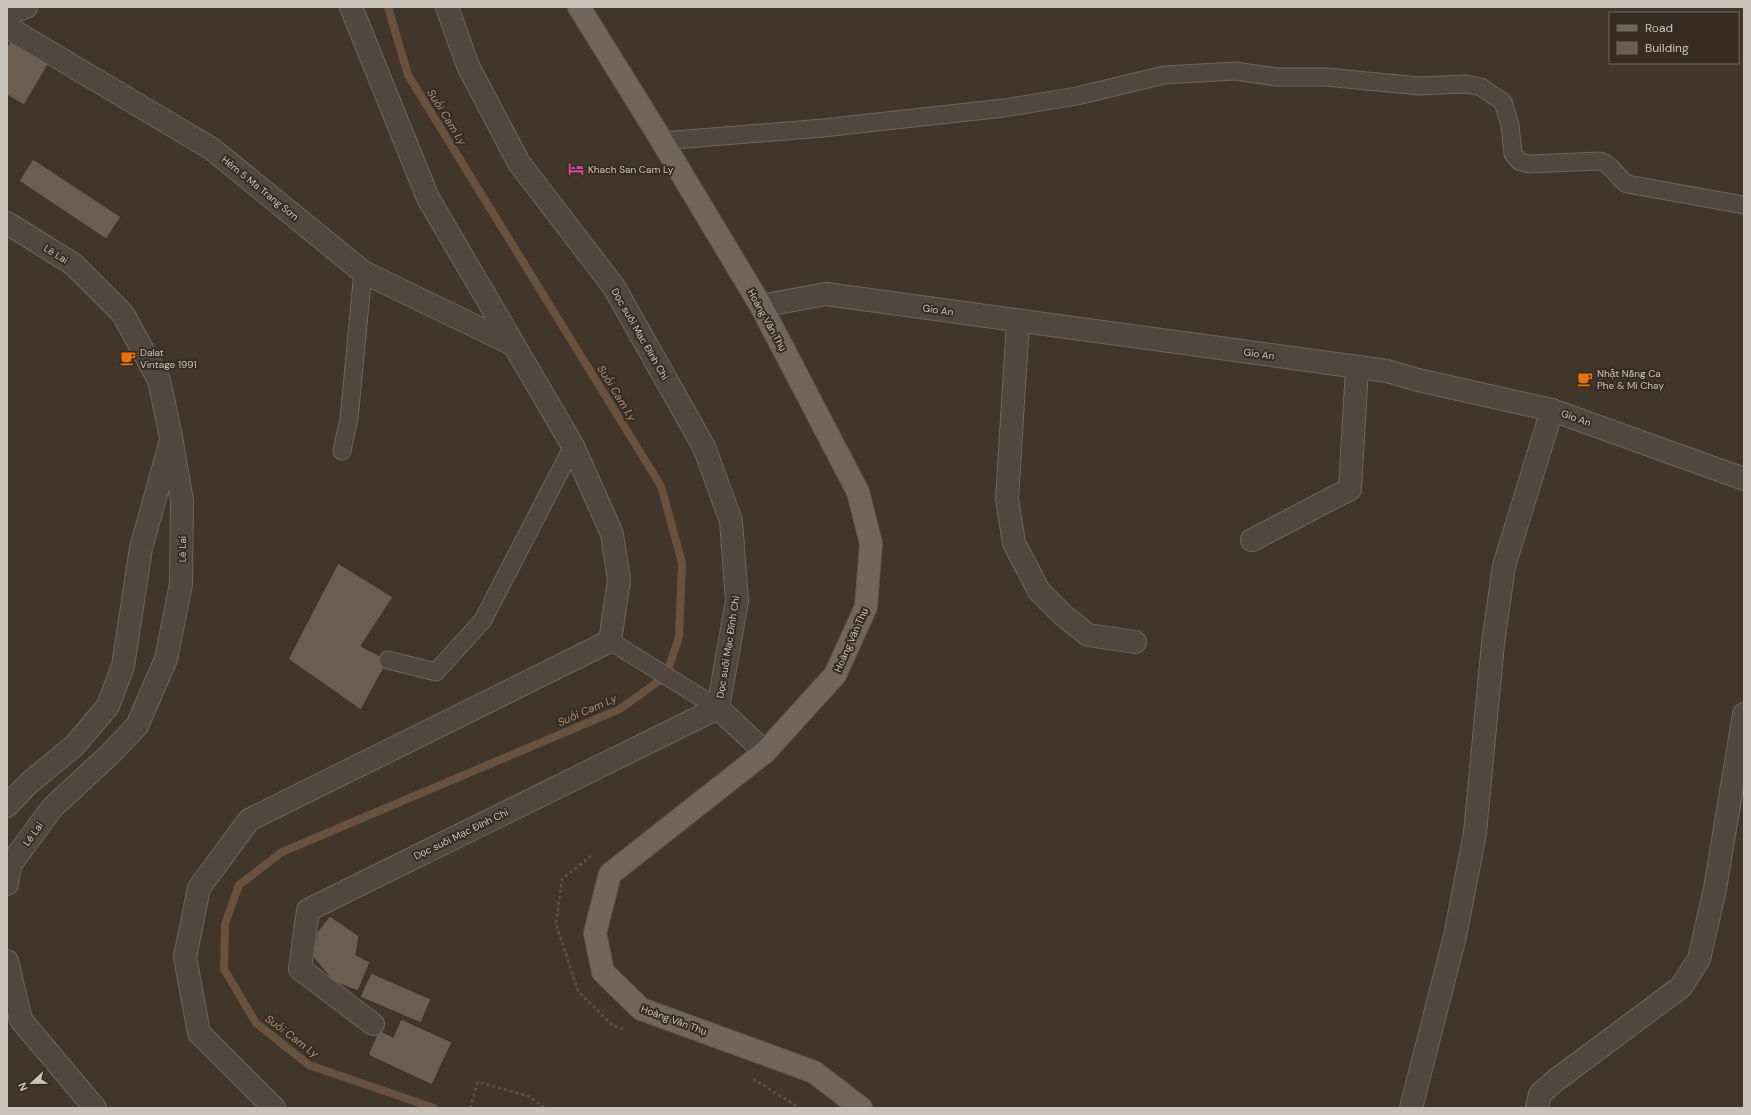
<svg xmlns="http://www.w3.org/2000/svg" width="1751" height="1115" viewBox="0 0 1751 1115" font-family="'DM Sans',sans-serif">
<rect width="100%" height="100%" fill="#42352a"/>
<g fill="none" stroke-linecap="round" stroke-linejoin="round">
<polyline stroke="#68513f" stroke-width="8" points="388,7 408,75 661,486 682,563 679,637 666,676 620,709 282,852 239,885 225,924 224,969 256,1023 309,1065 434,1108"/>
</g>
<g fill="#6b5d50" stroke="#3a2e25">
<polygon points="11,40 49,63 24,105 7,95 7,47"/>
<polygon points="33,159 121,217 106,239 19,181"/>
<polygon points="338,563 393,597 361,646 388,660 361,710 288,659"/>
<polygon points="330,916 359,936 356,955 370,962 358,991 334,982 313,957 317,932"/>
<polygon points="371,973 431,999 421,1023 360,997"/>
<polygon points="401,1019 452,1042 432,1085 368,1055 379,1030 393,1037"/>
</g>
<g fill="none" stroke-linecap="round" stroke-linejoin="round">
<g stroke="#6f655c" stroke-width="19">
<g id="service">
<path d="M662 141 823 128 1004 108 1077 96 1164 75 1235 71 1277 77H1326L1419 86 1466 84 1481 87 1503 102 1510 125 1513 154 1519 161 1528 164 1600 161C1613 165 1616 177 1627 184L1744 205"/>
<polyline points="342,451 349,419 363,272"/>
<polyline points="610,641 718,708"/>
<polyline points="388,660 436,672 483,620 573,446"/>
</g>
</g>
<g stroke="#6f655c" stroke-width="24">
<g id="minor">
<polyline points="7,14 26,7"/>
<polyline points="7,27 212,149 363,272 514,345"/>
<polyline points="7,223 73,264 123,314 159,380 171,437 182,501 181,584 166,659 137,726 109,755 52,808 10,865 7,884"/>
<polyline points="761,306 826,294 1387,371 1418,380 1552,410 1744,479"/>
<polyline points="1018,321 1007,499 1014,543 1039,591 1063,615 1088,635 1135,642"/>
<polyline points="1252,540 1350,489 1357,368"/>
<polyline points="718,708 765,752"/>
<polyline points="7,806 28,784 75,745 108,706 123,666 141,548 170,444"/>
<polyline points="7,961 21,1020 95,1108"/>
<polyline points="373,1024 300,969 308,910 718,708 737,601 731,521 704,447 614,287 519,163 468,66 447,7"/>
<polyline points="274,1108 199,1033 185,957 199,888 249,820 610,641 619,580 612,534 573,446 428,198 351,7"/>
<polyline points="1411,1108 1455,936 1475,833 1493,643 1504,566 1552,410"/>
<polyline points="1537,1108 1540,1094 1556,1080 1681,987 1699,959 1715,889 1744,714"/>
</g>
</g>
<g stroke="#5e534b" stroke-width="24">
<polyline id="primary" points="579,7 662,141 761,306 858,492 871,543 866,607 835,675 765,752 610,874 595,933 603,972 641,1009 814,1072 861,1108"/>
</g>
<g stroke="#644f4f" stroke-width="2.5" stroke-dasharray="3 3" stroke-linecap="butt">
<polyline points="591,856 562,879 556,924 578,991 613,1026 623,1029"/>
<polyline points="753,1079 800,1108"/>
<polyline points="470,1108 478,1082 528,1096 545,1108"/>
</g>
<use href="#service" stroke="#52473e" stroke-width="17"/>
<use href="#minor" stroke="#52473e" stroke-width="22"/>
<use href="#primary" stroke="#72665c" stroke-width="22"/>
</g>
<defs>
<g id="hotel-bare" transform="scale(1.2)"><path d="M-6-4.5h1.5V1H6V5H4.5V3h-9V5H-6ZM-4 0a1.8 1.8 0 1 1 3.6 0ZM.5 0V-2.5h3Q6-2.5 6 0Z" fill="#d1479c" stroke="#382c22" stroke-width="2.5" paint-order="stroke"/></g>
<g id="cafe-bare" transform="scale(1.2)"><path d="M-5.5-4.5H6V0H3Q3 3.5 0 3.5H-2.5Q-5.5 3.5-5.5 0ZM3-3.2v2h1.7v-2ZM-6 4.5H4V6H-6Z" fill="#e8710a" stroke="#382c22" stroke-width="2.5" paint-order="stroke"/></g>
</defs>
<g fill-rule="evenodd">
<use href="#hotel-bare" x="576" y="169"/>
<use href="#cafe-bare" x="128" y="358"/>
<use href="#cafe-bare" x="1585" y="379"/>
</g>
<g text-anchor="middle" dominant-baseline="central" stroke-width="4" stroke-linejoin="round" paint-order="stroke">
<g font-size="10" fill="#ccc3bb" stroke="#382c22" text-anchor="start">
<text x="588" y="169">Khach San Cam Ly</text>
<text x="140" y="352">Dalat<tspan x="140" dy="12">Vintage 1991</tspan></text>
<text x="1597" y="373">Nhặt Nắng Ca<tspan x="1597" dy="12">Phe &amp; Mì Chay</tspan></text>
</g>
<g font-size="10" fill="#ccc3bb" stroke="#382c22">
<text transform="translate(260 188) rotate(39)">Hẻm 5 Ma Trang Sơn</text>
<text transform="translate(56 254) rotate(32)">Lê Lai</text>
<text transform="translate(938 310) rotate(8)">Gio An</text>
<text transform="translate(767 320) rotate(61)">Hoàng Văn Thụ</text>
<text transform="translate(640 334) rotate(60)">Dọc suối Mạc Đĩnh Chi</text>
<text transform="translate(1259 354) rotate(8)">Gio An</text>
<text transform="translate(1576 418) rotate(20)">Gio An</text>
<text transform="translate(182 549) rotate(-90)">Lê Lai</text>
<text transform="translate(851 640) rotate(-66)">Hoàng Văn Thụ</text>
<text transform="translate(728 647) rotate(-81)">Dọc suối Mạc Đĩnh Chi</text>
<text transform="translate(33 834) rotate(-54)">Lê Lai</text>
<text transform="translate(461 834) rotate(-26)">Dọc suối Mạc Đĩnh Chi</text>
<text transform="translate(674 1020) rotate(20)">Hoàng Văn Thụ</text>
</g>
<g font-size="11" font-style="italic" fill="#ac937e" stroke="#382c22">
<text transform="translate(447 117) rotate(58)">Suối Cam Ly</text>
<text transform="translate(617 393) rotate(58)">Suối Cam Ly</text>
<text transform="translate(587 710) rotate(-24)">Suối Cam Ly</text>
<text transform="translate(292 1036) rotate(37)">Suối Cam Ly</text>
</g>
</g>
<rect width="1751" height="1115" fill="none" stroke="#ccc3bb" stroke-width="16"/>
<rect x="1609" y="12" width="130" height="52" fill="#382c22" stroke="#73685f"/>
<rect x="1617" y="25" width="20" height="6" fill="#72665c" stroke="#73685f"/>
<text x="1645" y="32" font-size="12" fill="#ccc3bb">Road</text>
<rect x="1617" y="42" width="20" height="12" fill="#6b5d50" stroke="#73685f"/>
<text x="1645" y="52" font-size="12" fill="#ccc3bb">Building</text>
<g transform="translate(32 1083) rotate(248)" stroke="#382c22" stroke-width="3" paint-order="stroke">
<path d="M0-3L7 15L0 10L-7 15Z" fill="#ccc3bb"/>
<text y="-6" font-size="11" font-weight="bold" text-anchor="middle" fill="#ccc3bb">N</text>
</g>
</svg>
